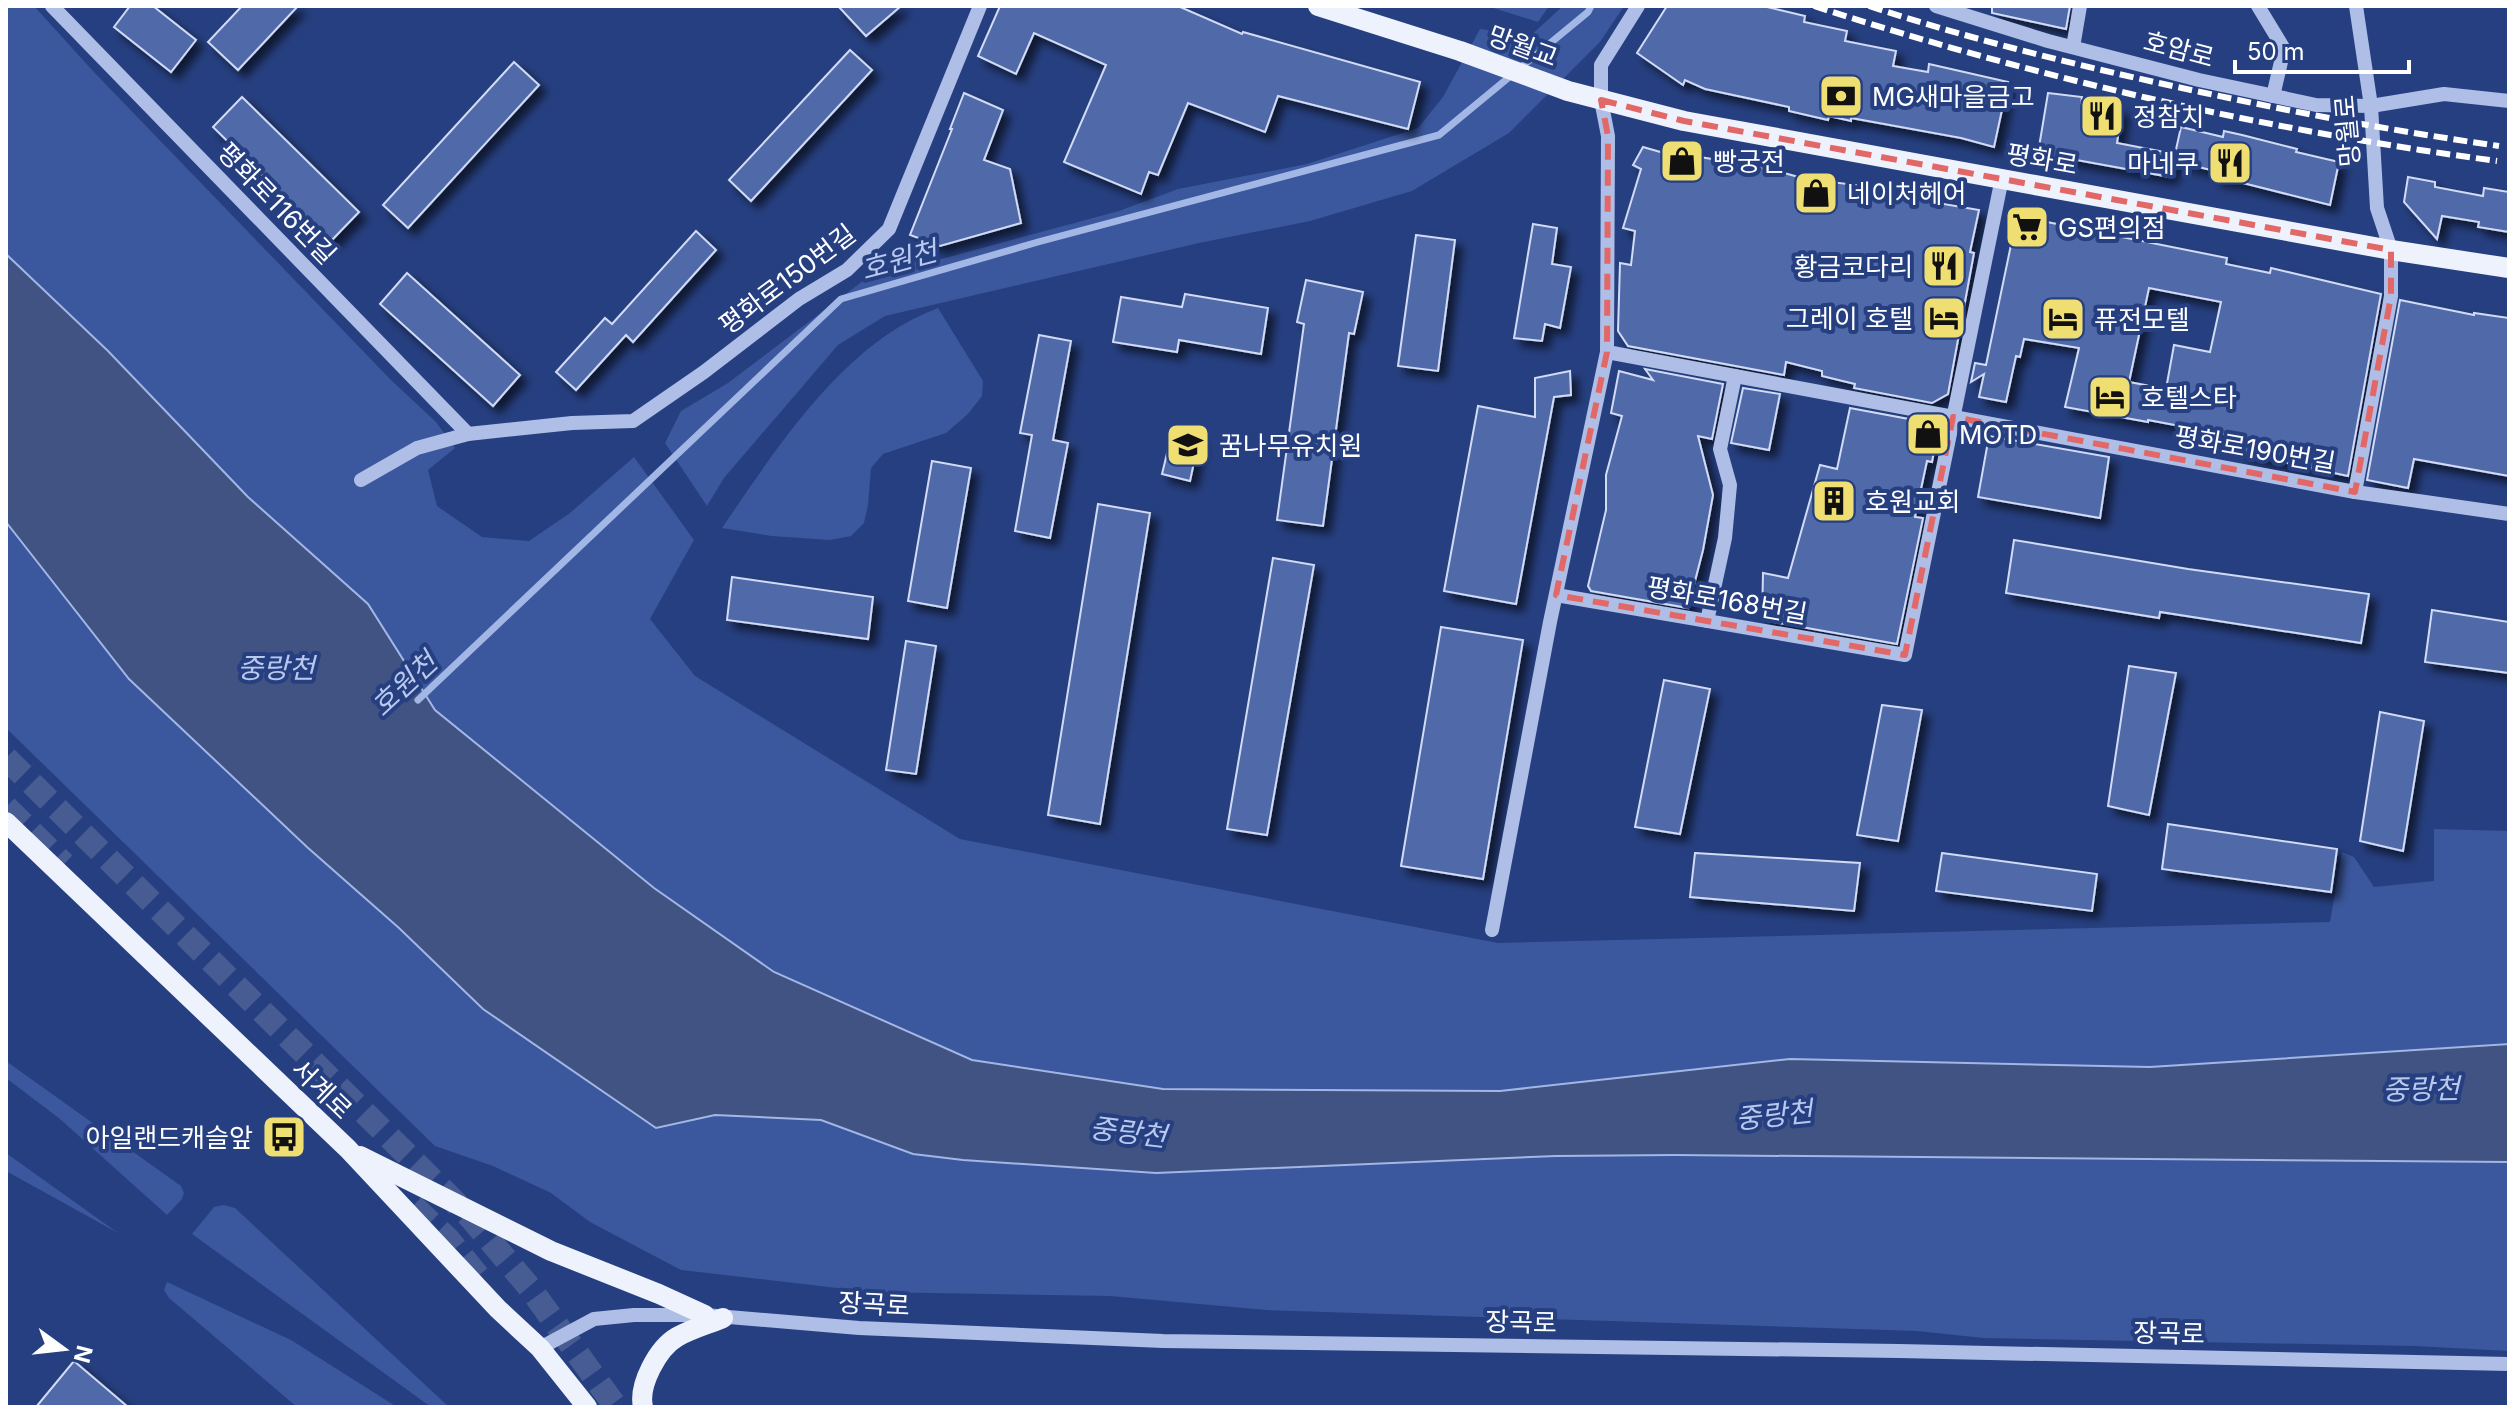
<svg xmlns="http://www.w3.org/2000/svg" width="2515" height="1413" viewBox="0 0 2515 1413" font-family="Inter,'Noto Sans KR',sans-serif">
<defs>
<filter id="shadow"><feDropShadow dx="7" dy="7" stdDeviation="4" flood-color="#0009"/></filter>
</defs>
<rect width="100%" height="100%" fill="#263f80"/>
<g fill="#3b579d">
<polygon points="6,6 34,6 92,70 391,380 436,422 455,448 428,470 437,506 482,537 529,541 570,513 634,457 694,540 650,619 695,676 960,839 1498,943 2330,922 2342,852 2354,857 2374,887 2434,881 2434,829 2509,831 2509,1351 2415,1346 1983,1338 1917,1331 1266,1310 1110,1296 872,1292 681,1270 590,1222 551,1193 493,1166 435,1146 6,728"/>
<polygon points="1487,6 1549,6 1538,22"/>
<polygon points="1563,6 1624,6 1600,42 1509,133 1412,191 1310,221 1199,243 885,316 838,345 724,478 707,506 665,443 681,411 728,383 896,256 934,261 1119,211 1178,189 1307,164 1418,128 1443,97 1480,29 1530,36"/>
<path d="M938 308 983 381 982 396 968 414 946 433 883 454 871 468 868 505 864 523 851 536 830 540 771 536 722 528C776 449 844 342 938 308Z"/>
<polygon points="6,1061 181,1186 184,1193 182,1199 167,1215 60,1119 6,1078"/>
<polygon points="6,1153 118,1233 6,1171"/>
<polygon points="224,1205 235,1208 449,1407 431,1407 192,1234 214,1207"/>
<polygon points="167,1282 291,1340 397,1407 297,1407 169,1298 164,1290"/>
</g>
<polygon fill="#415383" stroke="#a2b7e6" stroke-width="2" points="6,254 108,351 248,497 368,604 435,710 654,888 774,972 972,1060 1163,1089 1500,1091 1790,1059 2150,1067 2509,1044 2509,1162 1674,1155 1556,1156 1156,1173 963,1160 913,1154 821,1120 715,1115 656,1128 483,1009 399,928 307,847 129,679 6,522"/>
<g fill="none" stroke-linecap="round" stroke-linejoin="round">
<polyline stroke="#a2b7e6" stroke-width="7" points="418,700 841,299 1038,242 1439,135 1588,12 1591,6"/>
</g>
<g fill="#4f69a9" stroke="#d1dbf5" stroke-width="2" fill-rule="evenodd" filter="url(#shadow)">
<polygon points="130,6 153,6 196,40 171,72 114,27"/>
<polygon points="242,6 298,6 238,70 208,42"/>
<polygon points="838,6 901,6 866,36"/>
<polygon points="1000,6 1178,6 1242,34 1243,32 1420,82 1408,129 1278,96 1265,132 1188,103 1158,175 1149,172 1141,194 1064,162 1106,65 1034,33 1016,74 978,56"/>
<polygon points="1667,6 1763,6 1805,16 1804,22 1847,31 1845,41 1896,51 1893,66 1928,72 1929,64 2008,82 1994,147 1961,138 1851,118 1851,121 1829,116 1828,120 1789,111 1789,107 1705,89 1685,80 1683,85 1637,53"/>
<polygon points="1992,6 2070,6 2066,29 1992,13"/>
<polygon points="850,50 872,70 751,201 729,180"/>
<polygon points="514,62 539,85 408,228 383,205"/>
<polygon points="964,93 1003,110 984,160 1010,169 1021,223 940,246 910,235 952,129 950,129"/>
<polygon points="2048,93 2082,97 2081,104 2122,109 2117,143 2175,154 2181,127 2223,137 2224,131 2242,135 2297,149 2296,152 2339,162 2330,205 2239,182 2214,179 2215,171 2174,161 2170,177 2038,153"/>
<polygon points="242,97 359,212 330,242 213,127"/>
<polygon points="1643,147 1664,153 1668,148 1700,157 1766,168 1831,186 1832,182 1886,189 1885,194 1979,210 1970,252 1974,253 1948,394 1932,403 1854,388 1855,384 1822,376 1822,371 1786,362 1784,375 1628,346 1618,331 1620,263 1631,265 1635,231 1623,228 1641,169 1633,165"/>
<polygon points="2408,177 2435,182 2435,187 2483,196 2484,188 2509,192 2509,232 2478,227 2479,222 2442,216 2437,239 2404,202"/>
<path d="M2017 216 2227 258 2226 264 2270 273 2271 268 2381 294 2348 476 2241 453 2244 438 2148 420V422L2065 407 2079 348 2024 339 2020 357 2016 356 2006 402 1979 397 1984 374 1971 382 1975 363 1986 365ZM2149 288 2221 302 2210 352 2174 345 2166 389 2129 382Z"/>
<polygon points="1533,224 1557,228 1552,264 1571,267 1560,328 1545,324 1542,341 1514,338"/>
<polygon points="696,231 716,250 633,342 626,335 576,390 556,372 605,318 612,324"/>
<polygon points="1416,235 1455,240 1438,371 1398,366"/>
<polygon points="407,273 520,375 493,406 380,304"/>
<polygon points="1306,280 1363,292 1354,334 1349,333 1323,526 1277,520 1304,324 1297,322"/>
<polygon points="1185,294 1268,308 1261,354 1179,340 1177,352 1113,342 1121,297 1182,307"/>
<polygon points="2400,300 2474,315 2474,313 2509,318 2509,476 2414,459 2408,488 2367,480"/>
<polygon points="1039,335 1071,341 1053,440 1068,443 1050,538 1015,531 1032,435 1020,433"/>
<polygon points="1645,369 1723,384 1712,439 1698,436 1713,495 1703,550 1688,608 1591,591 1588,586 1606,510 1606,475 1622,416 1611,413 1619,371 1653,380"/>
<polygon points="1570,371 1571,395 1554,397 1516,604 1444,591 1478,406 1535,417 1535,378"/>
<polygon points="1743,388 1780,394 1769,450 1731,443"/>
<polygon points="1850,408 1930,423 1937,436 1932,462 1927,461 1915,517 1923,518 1897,644 1762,620 1763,573 1788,578 1820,465 1837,469"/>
<polygon points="1172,433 1199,439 1190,481 1162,474"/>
<polygon points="1989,436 2109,457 2100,518 1978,497"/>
<polygon points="932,461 971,468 947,608 908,601"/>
<polygon points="1098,504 1150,513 1100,824 1048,815"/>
<polygon points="2014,540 2188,569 2369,594 2361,643 2160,612 2159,618 2006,593"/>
<polygon points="1273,558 1314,565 1267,835 1227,829"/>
<polygon points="732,577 873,597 868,639 727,620"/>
<polygon points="2432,610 2509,622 2509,673 2425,662"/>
<polygon points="1441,627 1523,640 1483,879 1401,866"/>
<polygon points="906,641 936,646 916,774 886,770"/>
<polygon points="2129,666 2176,673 2149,815 2108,806"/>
<polygon points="1664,680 1710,689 1680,834 1635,827"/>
<polygon points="1882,705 1922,710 1898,841 1857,835"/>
<polygon points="2380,712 2424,721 2403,851 2360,841"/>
<polygon points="2168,824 2337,849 2331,892 2162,869"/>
<polygon points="1695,853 1860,863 1854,911 1690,897"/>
<polygon points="1942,853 2097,874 2092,911 1936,891"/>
<polygon points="74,1361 128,1407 36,1407"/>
</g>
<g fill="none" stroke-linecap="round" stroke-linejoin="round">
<g stroke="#475c93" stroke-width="24" stroke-dasharray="24 12" stroke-linecap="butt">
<polyline points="6,758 471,1218 530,1288 616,1407"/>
<polyline points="6,807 64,864"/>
<polyline points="413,1206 448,1239 478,1276"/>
</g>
<g stroke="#aebee6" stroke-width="14">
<polyline points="52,6 468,434"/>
<polyline points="1936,6 2048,41 2199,80 2316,105 2371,106 2444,94 2509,101"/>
<polyline points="2258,6 2284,49 2273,96"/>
<polyline points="2073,47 2080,6"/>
<polyline points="1607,352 2355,492 2509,514"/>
<polyline points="361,480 417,448 468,434 572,423 633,421 704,372 799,299 847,270 889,229 980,6"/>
<polyline points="2355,492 2391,296 2391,250 2377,208 2371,106 2356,6"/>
<polyline points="1556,595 1905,655 2002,178"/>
<polyline points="1707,621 1725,538 1730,485 1720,449 1735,376"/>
<polyline points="1492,930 1550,622 1607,352 1608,136 1601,100 1601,65 1638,6"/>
<polyline points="540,1348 594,1319 634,1315 705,1315 859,1328 1163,1341 1899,1351 2509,1364"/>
</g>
<g stroke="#eef2fd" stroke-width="20">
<polyline points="1318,6 1460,51 1568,91 1684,121 2391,250 2509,268"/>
<polyline points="6,822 348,1149 498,1309 540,1348 587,1407"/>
<polyline points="360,1156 551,1251 659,1294 705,1315"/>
<path d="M643 1407C638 1385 658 1348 677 1337 691 1329 709 1324 723 1318"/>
</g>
<g stroke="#fff" stroke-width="6" stroke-dasharray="14 6" stroke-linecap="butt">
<path d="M1814 6C2036 78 2265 130 2497 161"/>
<path d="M1869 6C1979 42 2092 69 2205 93 2303 114 2400 132 2499 146"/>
</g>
</g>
<path fill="none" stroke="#e26868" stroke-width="6" stroke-dasharray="16 10" stroke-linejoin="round" d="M1601 100 1684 121 2391 250V296L2355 492 1953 417 1905 655 1556 595 1607 352 1608 136Z"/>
<defs>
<g id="bank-square" transform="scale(2.3)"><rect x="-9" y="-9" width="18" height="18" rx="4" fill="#efdf73" stroke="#263f80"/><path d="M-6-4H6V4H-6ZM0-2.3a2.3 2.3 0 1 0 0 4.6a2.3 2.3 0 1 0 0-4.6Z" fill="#111"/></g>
<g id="restaurant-square" transform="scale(2.3)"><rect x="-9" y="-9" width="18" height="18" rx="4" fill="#efdf73" stroke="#263f80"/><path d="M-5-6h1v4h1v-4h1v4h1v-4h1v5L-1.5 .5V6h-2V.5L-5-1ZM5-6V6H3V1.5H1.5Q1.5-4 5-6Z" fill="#111"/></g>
<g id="shop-square" transform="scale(2.3)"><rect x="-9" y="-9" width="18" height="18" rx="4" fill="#efdf73" stroke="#263f80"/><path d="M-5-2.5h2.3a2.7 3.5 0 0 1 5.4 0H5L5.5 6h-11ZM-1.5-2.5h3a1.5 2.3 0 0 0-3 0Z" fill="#111"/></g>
<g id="supermarket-square" transform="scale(2.3)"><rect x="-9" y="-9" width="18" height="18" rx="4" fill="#efdf73" stroke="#263f80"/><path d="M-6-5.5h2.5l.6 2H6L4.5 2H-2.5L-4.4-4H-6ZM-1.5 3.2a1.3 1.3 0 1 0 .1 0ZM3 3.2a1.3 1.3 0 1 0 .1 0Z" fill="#111"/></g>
<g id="hotel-square" transform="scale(2.3)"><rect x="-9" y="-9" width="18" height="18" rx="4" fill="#efdf73" stroke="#263f80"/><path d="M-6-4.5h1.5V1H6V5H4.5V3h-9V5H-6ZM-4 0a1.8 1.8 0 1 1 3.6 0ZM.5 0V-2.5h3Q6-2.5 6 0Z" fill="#111"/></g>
<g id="school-square" transform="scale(2.3)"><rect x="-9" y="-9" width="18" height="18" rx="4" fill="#efdf73" stroke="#263f80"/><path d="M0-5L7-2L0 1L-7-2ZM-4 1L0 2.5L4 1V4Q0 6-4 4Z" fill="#111"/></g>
<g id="building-square" transform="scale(2.3)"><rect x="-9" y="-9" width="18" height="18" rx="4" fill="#efdf73" stroke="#263f80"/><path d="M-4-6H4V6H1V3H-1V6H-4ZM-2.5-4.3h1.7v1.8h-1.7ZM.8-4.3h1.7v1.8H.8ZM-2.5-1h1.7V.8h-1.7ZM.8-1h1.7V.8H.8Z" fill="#111"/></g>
<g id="bus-square" transform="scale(2.3)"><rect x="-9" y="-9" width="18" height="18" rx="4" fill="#efdf73" stroke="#263f80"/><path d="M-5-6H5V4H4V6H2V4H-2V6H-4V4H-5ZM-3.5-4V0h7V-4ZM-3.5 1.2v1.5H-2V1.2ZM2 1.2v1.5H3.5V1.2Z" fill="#111"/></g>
</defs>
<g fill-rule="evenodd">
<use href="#bank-square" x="1841" y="96"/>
<use href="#restaurant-square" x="2102" y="116"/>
<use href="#shop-square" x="1682" y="161"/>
<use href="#restaurant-square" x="2230" y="163"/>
<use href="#shop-square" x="1816" y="193"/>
<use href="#supermarket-square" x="2027" y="227"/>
<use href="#restaurant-square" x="1944" y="266"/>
<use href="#hotel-square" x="1944" y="318"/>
<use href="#hotel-square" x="2063" y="319"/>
<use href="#hotel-square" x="2110" y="397"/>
<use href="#shop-square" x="1928" y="434"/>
<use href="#school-square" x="1188" y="445"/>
<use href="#building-square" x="1834" y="501"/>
<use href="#bus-square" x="284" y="1137"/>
</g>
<g text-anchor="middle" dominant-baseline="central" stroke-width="8" stroke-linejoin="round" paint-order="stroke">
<g font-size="26" fill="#fff" stroke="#263f80">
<text transform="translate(1523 46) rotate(20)">망월교</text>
<text transform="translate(2179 49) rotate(15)">호암로</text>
<text transform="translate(2347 131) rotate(-95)">망월로</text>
<text transform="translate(2042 159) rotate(10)">평화로</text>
<text transform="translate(277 203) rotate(46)">평화로116번길</text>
<text transform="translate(787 279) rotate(-37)">평화로150번길</text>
<text transform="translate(2255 449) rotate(10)">평화로190번길</text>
<text transform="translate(1727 600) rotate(10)">평화로168번길</text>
<text transform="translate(322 1089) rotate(44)">서계로</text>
<text transform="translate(874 1304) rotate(3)">장곡로</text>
<text transform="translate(1521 1322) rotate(1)">장곡로</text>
<text transform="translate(2169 1333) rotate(1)">장곡로</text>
</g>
<g font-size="26" fill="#fff" stroke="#263f80" text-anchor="start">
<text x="1872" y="96">MG새마을금고</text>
<text x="2133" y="116">정참치</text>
<text x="1713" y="161">빵궁전</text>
<text x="2199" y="163" text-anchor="end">마네쿠</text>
<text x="1847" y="193">네이처헤어</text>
<text x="2058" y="227">GS편의점</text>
<text x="1913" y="266" text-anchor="end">황금코다리</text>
<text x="1913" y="318" text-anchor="end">그레이 호텔</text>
<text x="2094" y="319">퓨전모텔</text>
<text x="2141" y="397">호텔스타</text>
<text x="1959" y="434">MOTD</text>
<text x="1219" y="445">꿈나무유치원</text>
<text x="1865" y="501">호원교회</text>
<text x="253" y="1137" text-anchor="end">아일랜드캐슬앞</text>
</g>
<g font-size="28" font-style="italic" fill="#b9c9ee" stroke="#263f80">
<text transform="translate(899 260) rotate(-15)">호원천</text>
<text x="276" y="668">중랑천</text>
<text transform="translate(404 684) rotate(-43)">호원천</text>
<text transform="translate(2421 1089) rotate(-1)">중랑천</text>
<text transform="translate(1774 1115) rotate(-6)">중랑천</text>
<text transform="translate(1128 1132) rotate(7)">중랑천</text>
</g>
</g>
<rect width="2515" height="1413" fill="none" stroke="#ffffff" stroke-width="16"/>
<g transform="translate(64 1349) rotate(105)" stroke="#263f80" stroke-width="6" paint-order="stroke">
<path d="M0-6L14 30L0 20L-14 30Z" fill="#ffffff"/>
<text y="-12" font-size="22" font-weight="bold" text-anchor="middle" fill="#ffffff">N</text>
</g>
<path d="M2235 60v12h174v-12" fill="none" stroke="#ffffff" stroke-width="4"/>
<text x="2247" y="60" font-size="24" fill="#ffffff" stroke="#263f80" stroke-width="6" paint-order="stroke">50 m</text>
</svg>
